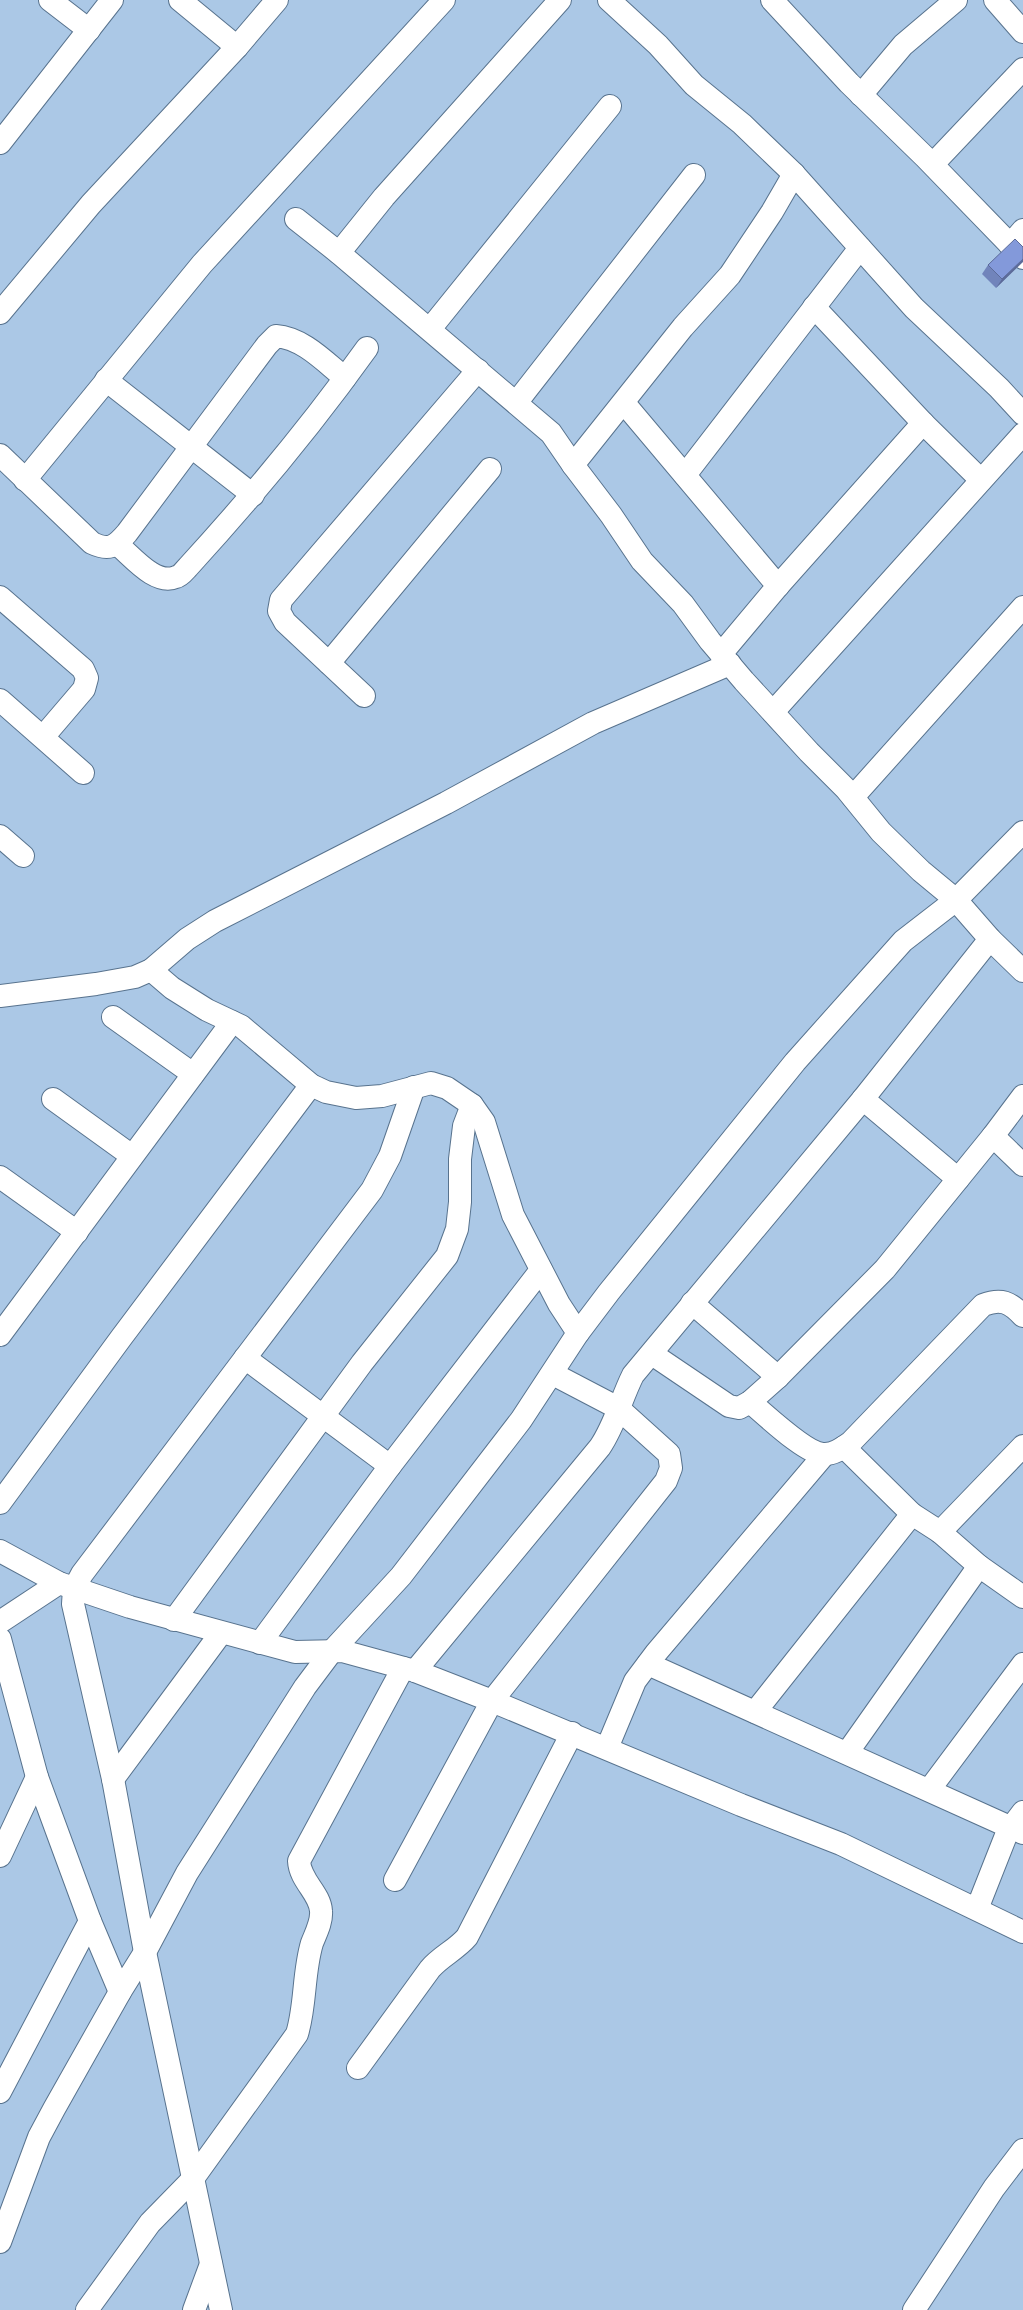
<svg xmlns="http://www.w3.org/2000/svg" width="1023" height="2310" viewBox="0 0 1023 2310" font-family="'Space Grotesk',sans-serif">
<rect width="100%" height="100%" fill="#abc8e6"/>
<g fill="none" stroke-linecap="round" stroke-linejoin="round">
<g stroke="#58738e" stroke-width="24">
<g id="minor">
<polyline points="50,0 89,30"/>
<polyline points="180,0 237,47"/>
<polyline points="609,0 658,45 694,85 742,124 794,174 914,308 999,388 1023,414"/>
<polyline points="772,0 849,83 925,157 1023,258"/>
<polyline points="995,0 1023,32"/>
<polyline points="861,95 903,45 956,0"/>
<polyline points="0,143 112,0"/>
<polyline points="933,164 1023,69"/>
<polyline points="794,174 772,212 730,275 683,327 573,465 611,515 642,561 683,604 710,641 744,681 809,752 846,789 881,832 921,871 956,900 990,939 1023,971"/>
<polyline points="296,219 339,253 551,433 573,465"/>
<polyline points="1010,245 1023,230"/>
<polyline points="339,253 384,197 560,0"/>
<polyline points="814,307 923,423 981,480"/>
<polyline points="0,313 91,204 237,47 277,0"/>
<polyline points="430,329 610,106"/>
<polyline points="106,380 253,495"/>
<polyline points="516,403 694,175"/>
<polyline points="624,403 778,586"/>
<path d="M0 455 92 543C109 551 115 547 127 533L267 345 276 336C303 338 325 362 345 378"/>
<polyline points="685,475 860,248"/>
<polyline points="25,480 202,264 444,0"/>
<path d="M117 544C132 556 155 586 176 577 181 576 185 570 188 567 252 497 312 425 367 348"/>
<polyline points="0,597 83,669 87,678 84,689 43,737"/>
<polyline points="721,654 778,586 923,423"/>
<polyline points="329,663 490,469"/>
<polyline points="364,696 285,622 279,611 281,600 478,370"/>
<polyline points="0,700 83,773"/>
<polyline points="773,712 1023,434"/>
<polyline points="853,797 1023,607"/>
<polyline points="0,836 23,856"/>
<polyline points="151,970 172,988 207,1010 241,1026 311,1085 326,1092 356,1098 382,1096 431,1083 447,1088 472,1105 484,1122 513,1215 559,1304 578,1333"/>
<polyline points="0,996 96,984 135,977 151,970 187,939 215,921 446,803 593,723 730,664"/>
<polyline points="113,1017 193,1074"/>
<polyline points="53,1099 132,1156"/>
<polyline points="863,1099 958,1179"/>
<polyline points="993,1136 1023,1165"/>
<polyline points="0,1177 77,1232"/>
<polyline points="692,1303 778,1377"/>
<polyline points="0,1335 232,1022"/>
<polyline points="652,1354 729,1406 739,1408 750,1402 778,1377 885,1269 993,1136 1023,1096"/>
<polyline points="245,1358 390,1466"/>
<path d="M750 1402C766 1415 805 1453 823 1454 833 1455 843 1448 851 1442L983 1305C1001 1298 1010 1302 1023 1316"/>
<polyline points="844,1447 912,1514 940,1532 979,1566 1023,1597"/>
<polyline points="0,1503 121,1338 311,1085"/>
<polyline points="940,1532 1023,1446"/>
<polyline points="0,1551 59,1583 130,1607 295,1652 342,1651 415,1671 492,1701 741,1805 841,1844 1023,1932"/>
<polyline points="174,1620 362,1363 447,1256 457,1229 460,1202 460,1159 464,1126 472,1105"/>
<polyline points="0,1622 59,1583"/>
<polyline points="0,1639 37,1777 90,1921 120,1992"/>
<polyline points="260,1643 390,1466 541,1270"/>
<polyline points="648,1664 1023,1833"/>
<path d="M415 1671 600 1447C615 1425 621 1399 633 1375L863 1099 990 939"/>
<polyline points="755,1712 912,1514"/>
<polyline points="607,1748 635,1681 656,1653 824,1455"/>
<polyline points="847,1753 979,1566"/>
<polyline points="113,1779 221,1633"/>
<polyline points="929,1790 1023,1664"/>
<polyline points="0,1856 37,1777"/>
<polyline points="395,1880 492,1701 666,1481 671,1468 669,1454 618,1408 553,1374"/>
<polyline points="977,1909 1007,1833 1023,1812"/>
<path d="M358 2068 430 1969C441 1956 456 1950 467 1937L572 1733"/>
<polyline points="0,2092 90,1921"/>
<polyline points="0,2242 39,2137 54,2109 120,1992 145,1952 187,1873 305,1687 332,1651 401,1576 521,1420 578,1333 609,1292 795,1062 903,941 956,900 1023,832"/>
<path d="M87 2310 150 2223 192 2180 297 2034C306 2005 303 1973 312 1943 316 1933 322 1922 321 1911 320 1893 300 1881 299 1861L403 1668"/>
<polyline points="194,2310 211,2264"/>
<polyline points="221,2310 145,1952 113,1779 73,1604 74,1589 82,1574 372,1190 390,1156 414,1087"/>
<polyline points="914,2310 994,2188 1023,2150"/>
</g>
</g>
<use href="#minor" stroke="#fff" stroke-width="22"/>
</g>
<polygon fill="#7184bb" points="1023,261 996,288 982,274 988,265"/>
<polygon fill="#5c6b99" points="1023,259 1023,262 996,288 1002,279"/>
<polygon fill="#8399da" stroke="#5c6b99" points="1015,239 1023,247 1023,259 1002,279 988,265"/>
</svg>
